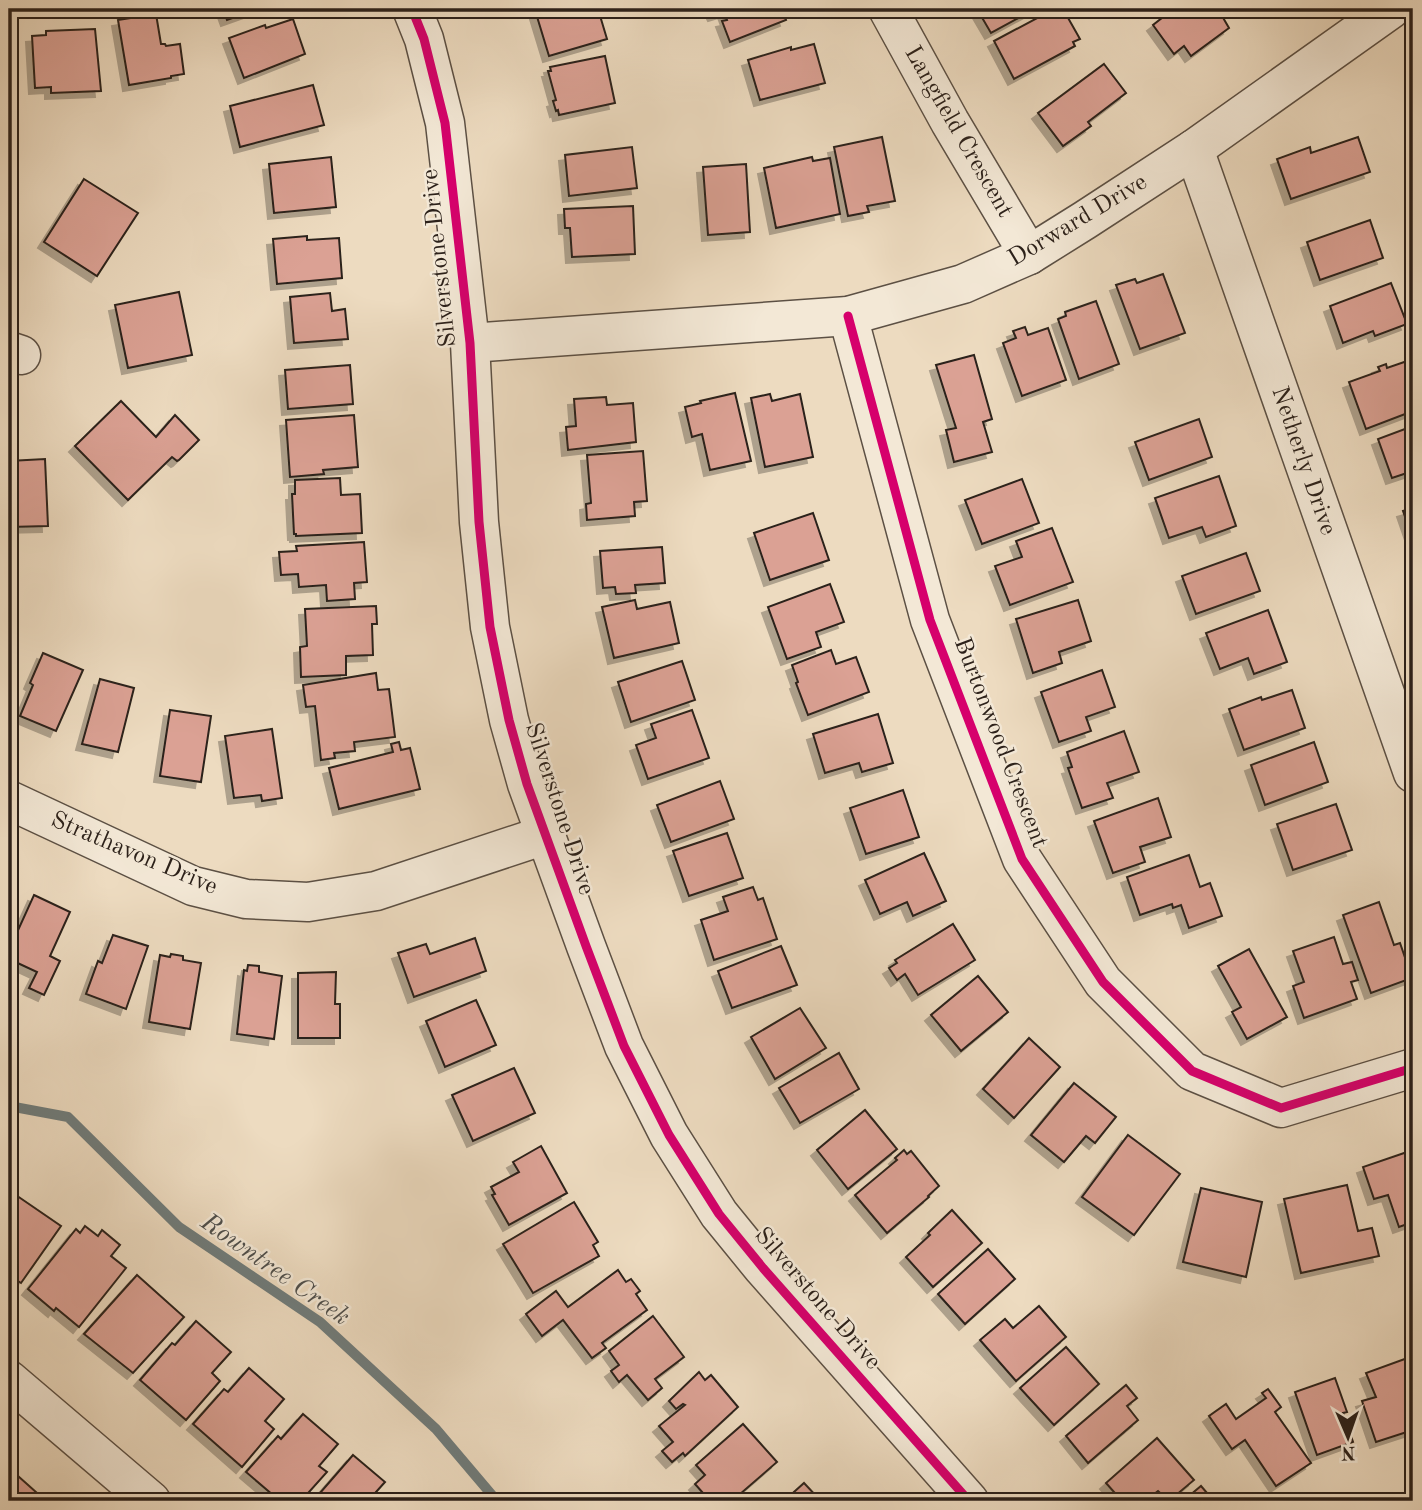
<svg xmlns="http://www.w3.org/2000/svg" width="1422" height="1510" viewBox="0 0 1422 1510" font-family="'Old Standard TT',serif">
<defs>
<filter id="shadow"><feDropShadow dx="-6" dy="6" stdDeviation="0" flood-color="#0004"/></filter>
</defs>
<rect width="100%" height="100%" fill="#eddbc0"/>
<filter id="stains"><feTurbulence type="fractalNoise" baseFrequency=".00286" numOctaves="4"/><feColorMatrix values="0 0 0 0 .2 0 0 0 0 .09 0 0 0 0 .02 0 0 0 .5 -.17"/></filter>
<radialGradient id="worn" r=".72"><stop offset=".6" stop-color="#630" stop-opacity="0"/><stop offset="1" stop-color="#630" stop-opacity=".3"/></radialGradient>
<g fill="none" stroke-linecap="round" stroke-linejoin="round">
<polyline stroke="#707c7b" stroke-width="10" points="9,1106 68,1117 179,1227 320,1322 436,1429 497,1501"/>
</g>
<g fill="#dba194" stroke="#2c211a" stroke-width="2" filter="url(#shadow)">
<polygon points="223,9 255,9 255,10 227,20"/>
<polygon points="540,9 598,9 607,39 549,56 535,10"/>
<polygon points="711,9 782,9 786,20 730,42 722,21 727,20 724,12 714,15"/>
<polygon points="977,9 1035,9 991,33"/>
<polygon points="1054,9 1056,12 1063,9 1080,39 1073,42 1075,46 1014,79 994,41"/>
<polygon points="1164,9 1218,9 1229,28 1191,56 1184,46 1174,54 1153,25 1167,14"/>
<polygon points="156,14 161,44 165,44 166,46 180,44 184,74 171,76 171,78 129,85 118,20"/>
<polygon points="293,19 305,54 244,78 229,38 265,25 266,28"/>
<polygon points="95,29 101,91 51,93 51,87 35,88 32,36 46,35 46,31"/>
<polygon points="814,44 825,83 760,100 748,60 791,47 791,50"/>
<polygon points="605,56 615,103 559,115 558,110 556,111 553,101 556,100 548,71 551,71 550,67"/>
<polygon points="1104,64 1126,93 1088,122 1091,126 1063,146 1038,113"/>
<polygon points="313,85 324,125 240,147 230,106"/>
<polygon points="882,137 895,201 867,206 869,212 848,216 834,147"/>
<polygon points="1358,137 1370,172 1291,199 1277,159 1310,147 1311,153"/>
<polygon points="632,147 637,188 569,196 565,155"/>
<polygon points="331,157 336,207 274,213 269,164"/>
<polygon points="812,157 813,161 830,158 840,214 776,228 764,168"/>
<polygon points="746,164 750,232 708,235 703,167"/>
<polygon points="84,179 138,213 97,276 44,242"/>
<polygon points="10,196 17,197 16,203 18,204 14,234 9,233"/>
<polygon points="633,206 635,254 572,257 570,228 565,228 564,209"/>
<polygon points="1370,220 1383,258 1320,280 1307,242"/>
<polygon points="307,236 307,240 339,238 342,278 277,284 273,239"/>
<polygon points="1163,274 1185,333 1140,349 1116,285 1135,279 1137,283"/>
<polygon points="1391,283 1407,324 1375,336 1373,331 1343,343 1330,306"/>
<polygon points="179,292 192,355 128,368 115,305"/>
<polygon points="330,293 332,311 345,309 348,339 294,343 290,297"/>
<polygon points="1096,301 1119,364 1079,379 1058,319 1066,316 1065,312"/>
<polygon points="1025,327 1028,335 1048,328 1066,380 1022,396 1003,343 1016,338 1013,331"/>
<polygon points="974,355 992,419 983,422 992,452 954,462 946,430 956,428 936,365"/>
<polygon points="1413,359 1413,411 1366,429 1349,382 1380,371 1378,367 1386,364 1387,368"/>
<polygon points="350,365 353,404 288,409 285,370"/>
<polygon points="735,393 751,461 710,470 702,434 692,437 685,407 701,403 700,401"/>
<polygon points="770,394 772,401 800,394 813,457 765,467 751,398"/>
<polygon points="606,397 607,405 633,403 636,442 568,450 566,427 576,426 574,399"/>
<polygon points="121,401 156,437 175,415 199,440 179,460 177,461 172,457 128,500 75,446"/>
<polygon points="354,415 358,467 323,470 324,474 290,477 286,420"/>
<polygon points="1199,419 1212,457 1149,480 1135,442"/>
<polygon points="1413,426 1413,471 1392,478 1378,439"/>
<polygon points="643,451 647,501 634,502 635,516 587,520 586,504 591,503 587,455"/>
<polygon points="45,459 48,526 9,527 9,461"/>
<polygon points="1219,476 1236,526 1206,537 1202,527 1169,538 1155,498"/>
<polygon points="340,478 341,495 360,494 362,533 296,536 296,534 294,534 292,494 295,494 295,480"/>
<polygon points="1022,479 1039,523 982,544 965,500"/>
<polygon points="1413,508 1413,540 1403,511"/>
<polygon points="813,513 829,560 770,580 754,533"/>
<polygon points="1052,528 1073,582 1010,605 995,566 1022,557 1016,541"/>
<polygon points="364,542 367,582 354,583 355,599 327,601 326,585 299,587 298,574 281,575 279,552 297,551 296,546"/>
<polygon points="662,547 665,583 635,585 636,593 616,594 615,587 603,588 600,551"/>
<polygon points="1246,553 1260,591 1196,614 1182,576"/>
<polygon points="830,584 844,622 816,632 821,647 787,659 768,607"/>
<polygon points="635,600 637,609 670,602 679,643 614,658 602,607"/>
<polygon points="1078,600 1091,641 1059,652 1062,663 1033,673 1016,619"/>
<polygon points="376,606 377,624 372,624 373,655 346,656 346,675 301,677 300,647 307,646 305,609"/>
<polygon points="1268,610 1287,662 1254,674 1248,658 1220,669 1206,633"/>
<polygon points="831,650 836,664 856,657 869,692 808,715 796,683 798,682 792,665"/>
<polygon points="43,653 83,670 56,731 20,716 33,685 30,683"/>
<polygon points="682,661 695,700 631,722 618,682"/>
<polygon points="1102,670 1115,707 1086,717 1091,731 1059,742 1041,692"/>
<polygon points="376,673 378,690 389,689 395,737 354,742 355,751 334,753 335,758 321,760 315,706 306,707 303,685"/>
<polygon points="100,679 134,688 118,752 82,744"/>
<polygon points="1292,690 1305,728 1244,750 1229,709 1261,697 1262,700"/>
<polygon points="170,710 211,716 201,782 160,776"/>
<polygon points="692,710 709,758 648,779 636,745 656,738 651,724"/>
<polygon points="878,714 893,763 862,772 859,763 825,773 813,734"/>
<polygon points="272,729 282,798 262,801 261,795 234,798 225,736"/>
<polygon points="1124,731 1139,772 1107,783 1113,798 1082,808 1068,768 1072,767 1067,752"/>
<polygon points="399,742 401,750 410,748 420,789 339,809 329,768 393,752 391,744"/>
<polygon points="1314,742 1328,782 1265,805 1251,765"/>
<polygon points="720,781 734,819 671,842 657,805"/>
<polygon points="903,790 919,837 866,854 850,808"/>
<polygon points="1158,798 1171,837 1140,847 1145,862 1113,873 1094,821"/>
<polygon points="1336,804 1352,850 1293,870 1277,824"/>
<polygon points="727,833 743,878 689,896 673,851"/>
<polygon points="924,853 946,901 913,916 907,902 880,914 865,880"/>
<polygon points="1189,855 1200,887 1210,883 1222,916 1189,928 1181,905 1173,908 1172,904 1140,915 1127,877"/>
<polygon points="753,887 758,900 763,898 777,939 714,960 701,920 728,911 723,897"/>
<polygon points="34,895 70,912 50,956 60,961 44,995 29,988 37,972 9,959 9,950"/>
<polygon points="1379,902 1394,945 1400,943 1412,978 1371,993 1343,915"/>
<polygon points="953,924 975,960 918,995 905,974 897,980 889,968 897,963 895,960"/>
<polygon points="113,935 148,946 126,1009 86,994 98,961 102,963"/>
<polygon points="1334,937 1343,964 1352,962 1358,980 1351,982 1357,999 1304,1018 1293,986 1304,982 1293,951"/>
<polygon points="475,938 486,971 414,997 398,953 426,944 430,954"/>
<polygon points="781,946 797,985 732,1008 718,971"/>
<polygon points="1249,949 1287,1017 1247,1039 1232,1012 1241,1007 1218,966"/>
<polygon points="171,954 183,956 183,960 201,963 190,1029 149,1022 160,955 170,957"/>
<polygon points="248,965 259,966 259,972 282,976 274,1039 237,1034 244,970 247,971"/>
<polygon points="336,972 335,1004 340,1004 340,1038 298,1038 298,973"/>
<polygon points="978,976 1008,1012 961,1051 931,1015"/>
<polygon points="476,1000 496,1045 445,1067 426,1021"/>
<polygon points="800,1008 826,1048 775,1079 751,1037"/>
<polygon points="1029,1038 1060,1067 1014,1118 983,1089"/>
<polygon points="839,1053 859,1089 800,1123 779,1088"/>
<polygon points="514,1068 535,1113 473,1141 452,1095"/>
<polygon points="1074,1083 1116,1117 1095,1143 1086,1136 1064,1162 1031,1135"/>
<polygon points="865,1110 897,1149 848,1189 817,1150"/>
<polygon points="1128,1135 1180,1174 1134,1235 1082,1197"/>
<polygon points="541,1146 567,1193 509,1225 492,1195 495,1194 491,1187 519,1172 513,1162"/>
<polygon points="904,1150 907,1154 911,1151 939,1186 928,1196 929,1197 887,1233 855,1195 897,1160 895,1158"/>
<polygon points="1413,1150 1413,1222 1399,1227 1388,1195 1374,1199 1363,1167"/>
<polygon points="1347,1185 1358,1231 1372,1228 1379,1256 1301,1273 1284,1199"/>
<polygon points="1201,1188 1262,1202 1246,1277 1183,1262"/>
<polygon points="10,1191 61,1226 21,1283 9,1275"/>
<polygon points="574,1202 598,1242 593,1245 599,1256 533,1293 503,1244"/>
<polygon points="952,1210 982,1243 933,1287 906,1257 930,1235 928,1233"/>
<polygon points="85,1226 98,1236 102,1230 120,1245 111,1256 126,1268 79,1327 56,1308 54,1311 28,1289 76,1229 80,1233"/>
<polygon points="988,1249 1015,1279 965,1324 938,1294"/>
<polygon points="618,1270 626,1282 631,1279 640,1291 636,1294 647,1310 602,1343 606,1348 592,1358 563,1320 542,1336 526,1314 556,1291 568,1307"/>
<polygon points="137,1275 184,1317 133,1373 84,1334"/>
<polygon points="1039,1306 1066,1337 1016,1381 980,1340 1005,1319 1013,1328"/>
<polygon points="653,1316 684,1357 655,1379 662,1388 648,1400 627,1375 619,1382 611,1371 619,1365 609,1351"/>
<polygon points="196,1321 231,1352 212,1373 220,1381 186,1420 140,1380 172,1343 175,1345"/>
<polygon points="1066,1347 1099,1384 1054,1425 1020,1388"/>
<polygon points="1413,1356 1413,1430 1376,1442 1362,1401 1376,1397 1366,1373"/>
<polygon points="249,1368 284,1399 265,1421 274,1429 242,1467 193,1424 224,1389 228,1392"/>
<polygon points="699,1372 705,1380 711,1375 738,1407 685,1456 683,1453 672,1462 662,1451 673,1442 659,1426 685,1405 683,1404 676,1409 669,1401"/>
<polygon points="1335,1378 1347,1412 1343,1413 1353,1442 1317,1455 1295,1392"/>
<polygon points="1126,1385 1137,1398 1127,1406 1138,1420 1088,1463 1066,1436"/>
<polygon points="1268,1389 1281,1407 1275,1412 1311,1463 1276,1486 1245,1440 1232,1449 1209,1416 1226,1404 1236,1419 1266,1398 1262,1393"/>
<polygon points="303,1414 338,1444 319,1466 327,1472 301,1501 280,1501 246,1472 278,1436 281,1439"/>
<polygon points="743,1424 777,1462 732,1501 728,1501 724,1497 719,1501 710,1501 695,1484 705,1475 696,1465"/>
<polygon points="1157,1438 1194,1480 1169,1501 1158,1491 1145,1501 1122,1501 1106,1483"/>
<polygon points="353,1455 385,1482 368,1501 313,1501"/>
<polygon points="18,1476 46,1501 9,1501 9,1486"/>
<polygon points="804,1483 819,1499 817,1501 784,1501"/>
<polygon points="1201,1486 1214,1501 1183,1501"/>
</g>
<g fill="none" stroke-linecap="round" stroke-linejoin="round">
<g stroke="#5c5044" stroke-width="41">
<g id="minor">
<polyline points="412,9 424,39 445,123 470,343 479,522 490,627 509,720 527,784 586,946 624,1046 669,1135 719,1214 763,1268 969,1501"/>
<polyline points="888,9 950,122 1029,255"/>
<polyline points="1194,149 1413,773"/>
<polyline points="848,316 930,620 1022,859 1103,982 1192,1071 1281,1108 1413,1068"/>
<polyline points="470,343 848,316 963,284 1029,255 1085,220 1194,149 1391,9"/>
<polyline points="9,351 21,355"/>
<polyline points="9,800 193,886 246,899 308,902 376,891 545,835"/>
<polyline points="9,1380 151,1501"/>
</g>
</g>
<use href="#minor" stroke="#f3e8d6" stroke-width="38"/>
<g stroke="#f3e8d6" stroke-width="13">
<g id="cycleway">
<polyline points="412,9 424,39 445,123 470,343 479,522 490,627 509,720 527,784 586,946 624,1046 669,1135 719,1214 763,1268 969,1501"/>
<polyline points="848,316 930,620 1022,859 1103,982 1192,1071 1281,1108 1413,1068"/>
</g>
</g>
<use href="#cycleway" stroke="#d6006c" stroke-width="9"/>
</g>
<g text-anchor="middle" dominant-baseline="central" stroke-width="5" stroke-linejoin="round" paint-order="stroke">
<g font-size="24" fill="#2c211a" stroke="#f3e8d6">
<text transform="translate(958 132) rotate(60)">Langfield Crescent</text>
<text transform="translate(1078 221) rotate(-31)">Dorward Drive</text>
<text transform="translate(440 258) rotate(-96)">Silverstone Drive</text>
<text transform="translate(1303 461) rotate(71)">Netherly Drive</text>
<text transform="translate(1000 743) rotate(69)">Burtonwood Crescent</text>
<text transform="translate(559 809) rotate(72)">Silverstone Drive</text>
<text transform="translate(134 854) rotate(23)">Strathavon Drive</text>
<text transform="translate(817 1299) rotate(49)">Silverstone Drive</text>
</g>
<g font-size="26" font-style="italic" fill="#4e4e4b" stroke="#f3e8d6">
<text transform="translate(275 1270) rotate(35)">Rowntree Creek</text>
</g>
</g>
<rect width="1422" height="1510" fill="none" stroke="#eddbc0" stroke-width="35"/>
<rect x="10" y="10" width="1401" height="1489" fill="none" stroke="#2c211a" stroke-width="3.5"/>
<rect x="18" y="18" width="1387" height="1475" fill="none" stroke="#2c211a" stroke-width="2"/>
<g transform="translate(1348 1437) rotate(178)" stroke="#f3e8d6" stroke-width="5" paint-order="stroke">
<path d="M0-5L12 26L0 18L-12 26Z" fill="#2c211a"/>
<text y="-10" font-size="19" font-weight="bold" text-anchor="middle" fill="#2c211a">N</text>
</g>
<rect width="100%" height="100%" filter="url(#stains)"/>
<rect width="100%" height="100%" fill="url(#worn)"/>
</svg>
